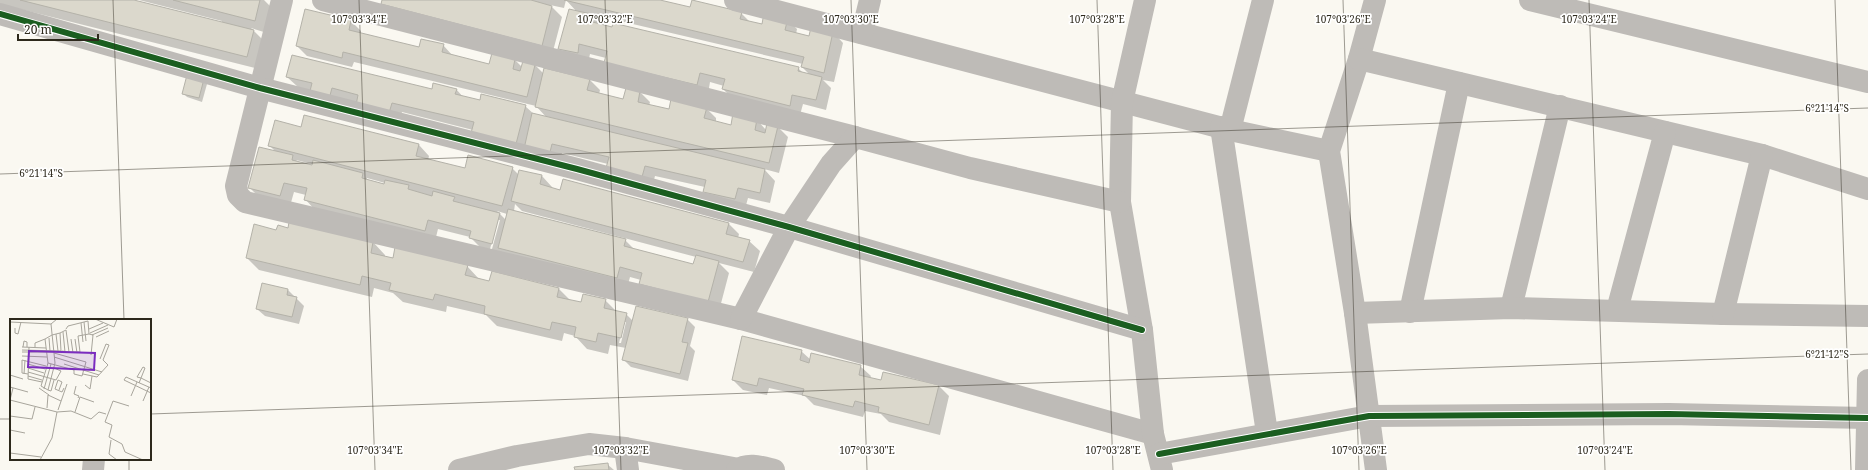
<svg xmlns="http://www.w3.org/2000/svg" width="1868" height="470" viewBox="0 0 1868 470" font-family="'Noto Serif',serif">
<rect width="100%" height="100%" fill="#faf8f1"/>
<g fill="#0003" fill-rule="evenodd">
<polygon points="0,0 130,0 221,23 222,21 139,0 264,0 273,9 267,33 251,28 266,43 259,69 0,4"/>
<path d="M383 0H655L691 9 741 13 751 23 762 26 787 19 797 29 796 34 810 37 833 32 843 43 834 82 823 80 831 88 826 110 803 104 800 115 733 99 723 89 724 86 710 82 708 94 606 58 590 54 588 63 570 59 560 48 577 12 566 0 564 8 550 5 562 17 552 55ZM590 14 803 64 802 67 810 75 803 73 798 68 601 25Z"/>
<polygon points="306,10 351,21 361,31 361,34 420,48 443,45 453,56 490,65 515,60 522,67 535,65 544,74 590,80 600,90 599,94 624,100 640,92 650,102 649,106 670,111 706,108 716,118 716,122 731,126 757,120 766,130 778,127 788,137 779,173 764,169 775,181 770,203 748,198 745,209 714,202 704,192 705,187 655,176 652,187 608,164 562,153 559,165 473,130 402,112 399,123 298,87 287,77 433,90 456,89 464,98 480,101 525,106 535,115 547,118 536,106 354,62 352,67 307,56 297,46"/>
<polygon points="188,76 207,84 202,102 187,97 183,93"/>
<path d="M301 128 419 145 429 156 428 160 465 170 512 168 519 175 542 176 552 187 551 188 729 224 739 234 738 238 749 241 760 251 754 272 719 263 729 273 719 311 641 280 630 277 627 288 481 248 470 237 438 229 435 241 315 210 305 199 306 195 294 192 290 206 260 198 250 188 276 152 269 145ZM296 160 312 164 311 166 299 163ZM367 178 385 183V185L367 180ZM515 204 522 211 696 257 694 265 634 249 625 240 514 211ZM497 211 507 214 506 220ZM498 220H500L492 249H490Z"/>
<path d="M277 231 373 242 385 255V257L467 266 479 279 490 282 559 289 571 301 582 304 605 300 617 312 626 314 633 321 687 319 695 327 690 346 695 351 688 381 631 367 624 360 626 348 610 345 608 354 587 349 575 336 564 333 562 341 497 326 486 315 447 306 446 312 403 302 393 293 374 288 372 297 259 270 247 258ZM624 322H626L621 343H619Z"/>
<polygon points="288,290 304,306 299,324 265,316 257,309"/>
<polygon points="801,351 811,360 860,366 871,376 870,378 882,381 939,386 949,396 940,435 889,422 881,414 865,411 863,417 814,405 805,396 769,388 767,395 743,390 733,380"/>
<polygon points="607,464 614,470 576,470"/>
</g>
<g fill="#dbd8cc" stroke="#b4b2a9">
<polygon points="20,0 134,0 254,30 247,57"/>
<polygon points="173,0 260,0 255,21"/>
<polygon points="382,0 531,0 552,6 542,46 381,4"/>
<polygon points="564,0 660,0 690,7 692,0 742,12 740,19 762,24 764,13 788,18 785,30 809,36 811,27 833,32 824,73 801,67 804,57"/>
<polygon points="305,9 351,20 349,30 419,47 421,39 444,44 442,52 489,64 492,53 515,59 513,69 520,71 523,61 535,65 527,97 343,52 342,58 296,46"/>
<polygon points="569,9 591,14 589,21 612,27 613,23 799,67 798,71 822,77 816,100 792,95 790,106 722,89 725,79 700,73 697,85 604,63 607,51 579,44 578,53 558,49"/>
<polygon points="292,55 432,89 433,83 457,89 455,94 480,100 481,94 526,105 516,144 471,133 474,122 392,103 389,113 356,105 358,95 332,88 329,99 309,95 312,83 286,77"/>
<polygon points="544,68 590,79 587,90 623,99 626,88 640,91 638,102 669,109 671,99 707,107 704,118 731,125 733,113 757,119 755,130 765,133 767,123 778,126 769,163 535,107"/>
<polygon points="187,75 204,79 199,98 182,94"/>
<polygon points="532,113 765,169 760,193 738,188 735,199 703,192 706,180 645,166 642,177 606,168 609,157 552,144 549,156 524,149"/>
<polygon points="304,115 419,144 416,156 465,168 468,155 513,167 502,206 268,146 275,120 301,127"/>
<polygon points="259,147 293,155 292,160 312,165 313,160 363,173 362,178 384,184 385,180 409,185 408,189 432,196 433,191 455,197 453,201 500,213 492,244 469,238 471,231 428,220 425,231 304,200 307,188 284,183 280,196 248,188"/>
<polygon points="519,170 542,175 540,184 560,190 563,179 729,223 726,234 750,240 743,262 511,201"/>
<polygon points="508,209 626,239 624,246 693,264 696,255 719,261 708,302 639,284 642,273 620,267 617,278 498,248"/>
<polygon points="289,222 373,242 371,253 393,258 395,247 468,265 465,275 489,281 492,271 559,288 557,297 581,302 583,294 606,299 604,308 627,313 621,338 598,333 596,342 574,337 576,327 552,322 550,330 484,314 485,306 435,294 433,300 389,290 391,283 362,276 360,285 246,258 254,224 276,230 278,225 288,228"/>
<polygon points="262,283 288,289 287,295 297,297 292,317 256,309"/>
<polygon points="636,306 688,318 682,342 688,343 680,374 622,360"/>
<polygon points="742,336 802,350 800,360 809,363 811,353 861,365 859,375 881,380 883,372 939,385 929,425 878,412 879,407 855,401 853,407 802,395 804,389 759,378 757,386 732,380"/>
<polygon points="608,463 609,470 575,470 574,467"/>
</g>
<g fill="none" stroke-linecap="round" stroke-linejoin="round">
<g stroke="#bebbb7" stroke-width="22">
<polyline points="282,0 236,186 238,195 245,202 741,319 1153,434"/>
<polyline points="323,0 855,137"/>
<polyline points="735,0 1230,130 1329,151"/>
<polyline points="1145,0 1122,102 1120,202 1142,330 1153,434 1162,470"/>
<polyline points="1375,0 1359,59 1329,151 1355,313 1376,470"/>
<polyline points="1530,0 1868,82"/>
<polyline points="0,14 260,88 577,169 789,227 1142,330"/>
<polyline points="862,33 870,0"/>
<polyline points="1359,59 1762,155 1868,189"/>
<polyline points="1221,127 1267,433"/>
<polyline points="1230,130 1263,0"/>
<polyline points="1511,308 1560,106"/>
<polyline points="1617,310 1665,132"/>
<polyline points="1410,312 1459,83"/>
<polyline points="1355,313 1511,308 1723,314 1868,316"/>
<polyline points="1723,314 1762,155"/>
<polyline points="741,319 789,227 831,164 855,137 970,168 1120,202"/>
<polyline points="625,448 628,470"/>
<polyline points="1159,454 1369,416 1669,414 1868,418"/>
<polyline points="93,470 94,459"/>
<polyline points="459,470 517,456 589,444 625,448 739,469"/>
<path d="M737 470C748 462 762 467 774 470"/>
<polyline points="1866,470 1868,380"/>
</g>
<g stroke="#fff" stroke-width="8">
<g id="cycleway">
<polyline points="0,14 260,88 577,169 789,227 1142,330"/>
<polyline points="1159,454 1369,416 1669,414 1868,418"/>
</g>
</g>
<use href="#cycleway" stroke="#1b5e20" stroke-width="6"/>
</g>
<path fill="none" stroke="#2d291c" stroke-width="1" stroke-opacity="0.45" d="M113 0 124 320M359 0 375 470M605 0 621 470M851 0 867 470M1097 0 1113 470M1343 0 1359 470M1589 0 1605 470M1835 0 1851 470M0 174 1868 108M150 414 1868 354M0 419H11M129 459V470"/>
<g transform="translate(10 319)">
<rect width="141" height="141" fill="#faf8f1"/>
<path fill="none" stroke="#a8a59c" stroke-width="1" d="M85 0 104 8 107 0M0 3 41 5 47 0M74 3 76 22M71 4 73 23M41 5 45 44 38 71 31 67 38 44 35 20 42 16M5 9V14L8 15 11 3M56 10 58 7 78 2 79 15 68 17 70 33H59M79 10 93 4M53 13 55 33M50 14 56 11 59 33 52 32M80 14 98 6M79 15 83 16 81 36M42 16 46 15 48 32M82 16 98 9M86 18 99 12M39 19 40 32M61 20 63 34M65 20 67 34M12 28 36 29M13 28 14 22 17 23V28M19 28 18 60 32 63M25 28V24L35 20M12 31 51 32 50 14 46 15M12 33H44M12 37 37 38M44 38 92 53M90 40 96 25 99 26M93 41 99 26M38 44 64 51V55L72 57 76 43 44 34M18 45 35 50M54 45 89 56M18 49 34 54M18 53 46 61 51 52 44 49M14 55 15 41M18 55 12 54V41L36 47M73 55 87 58 98 46 93 41M0 56 13 60M18 57 32 61M129 64 135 49 133 48 127 58 131 59 141 64M75 66 80 70 82 57M66 67 64 75 69 77 68 79M0 68 18 73M29 69 39 76M141 69 116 58 114 61 141 74M34 70 41 45M38 71 41 72 44 61M49 71 52 63 48 61 45 70 52 73 54 69M121 77 127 63M0 81 47 93 61 92 81 100 89 93 96 95M0 81 3 69M133 82 139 68M119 87 103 82 95 103 102 106 99 118 112 125 115 133 133 141M37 89 38 76 51 82M48 91 57 65M65 93 70 78 84 83M0 97 22 100 25 88M0 111 15 114M101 121 99 135 107 141M0 134 31 138M30 141 42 119 47 93"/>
<path fill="#7b2cbf" fill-opacity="0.15" stroke="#7b2cbf" stroke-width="2" d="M19 32 85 34 84 51 18 48Z"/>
<rect width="141" height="141" fill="none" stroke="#2d291c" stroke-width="2"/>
</g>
<g font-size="10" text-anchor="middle" fill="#2d291c" stroke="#fff" stroke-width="3.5" stroke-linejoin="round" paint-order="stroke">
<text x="359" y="23">107°03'34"E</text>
<text x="605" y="23">107°03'32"E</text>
<text x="851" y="23">107°03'30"E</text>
<text x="1097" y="23">107°03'28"E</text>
<text x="1343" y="23">107°03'26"E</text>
<text x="1589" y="23">107°03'24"E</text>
<text x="1827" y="112">6°21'14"S</text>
<text x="41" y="177">6°21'14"S</text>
<text x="1827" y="358">6°21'12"S</text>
<text x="375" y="454">107°03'34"E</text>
<text x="621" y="454">107°03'32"E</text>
<text x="867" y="454">107°03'30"E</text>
<text x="1113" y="454">107°03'28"E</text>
<text x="1359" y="454">107°03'26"E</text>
<text x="1605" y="454">107°03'24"E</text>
</g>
<path d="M18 34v6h80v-6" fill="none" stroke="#2d291c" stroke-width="2"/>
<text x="24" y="34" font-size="12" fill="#2d291c" stroke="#ffffff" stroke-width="3" paint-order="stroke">20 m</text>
</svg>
